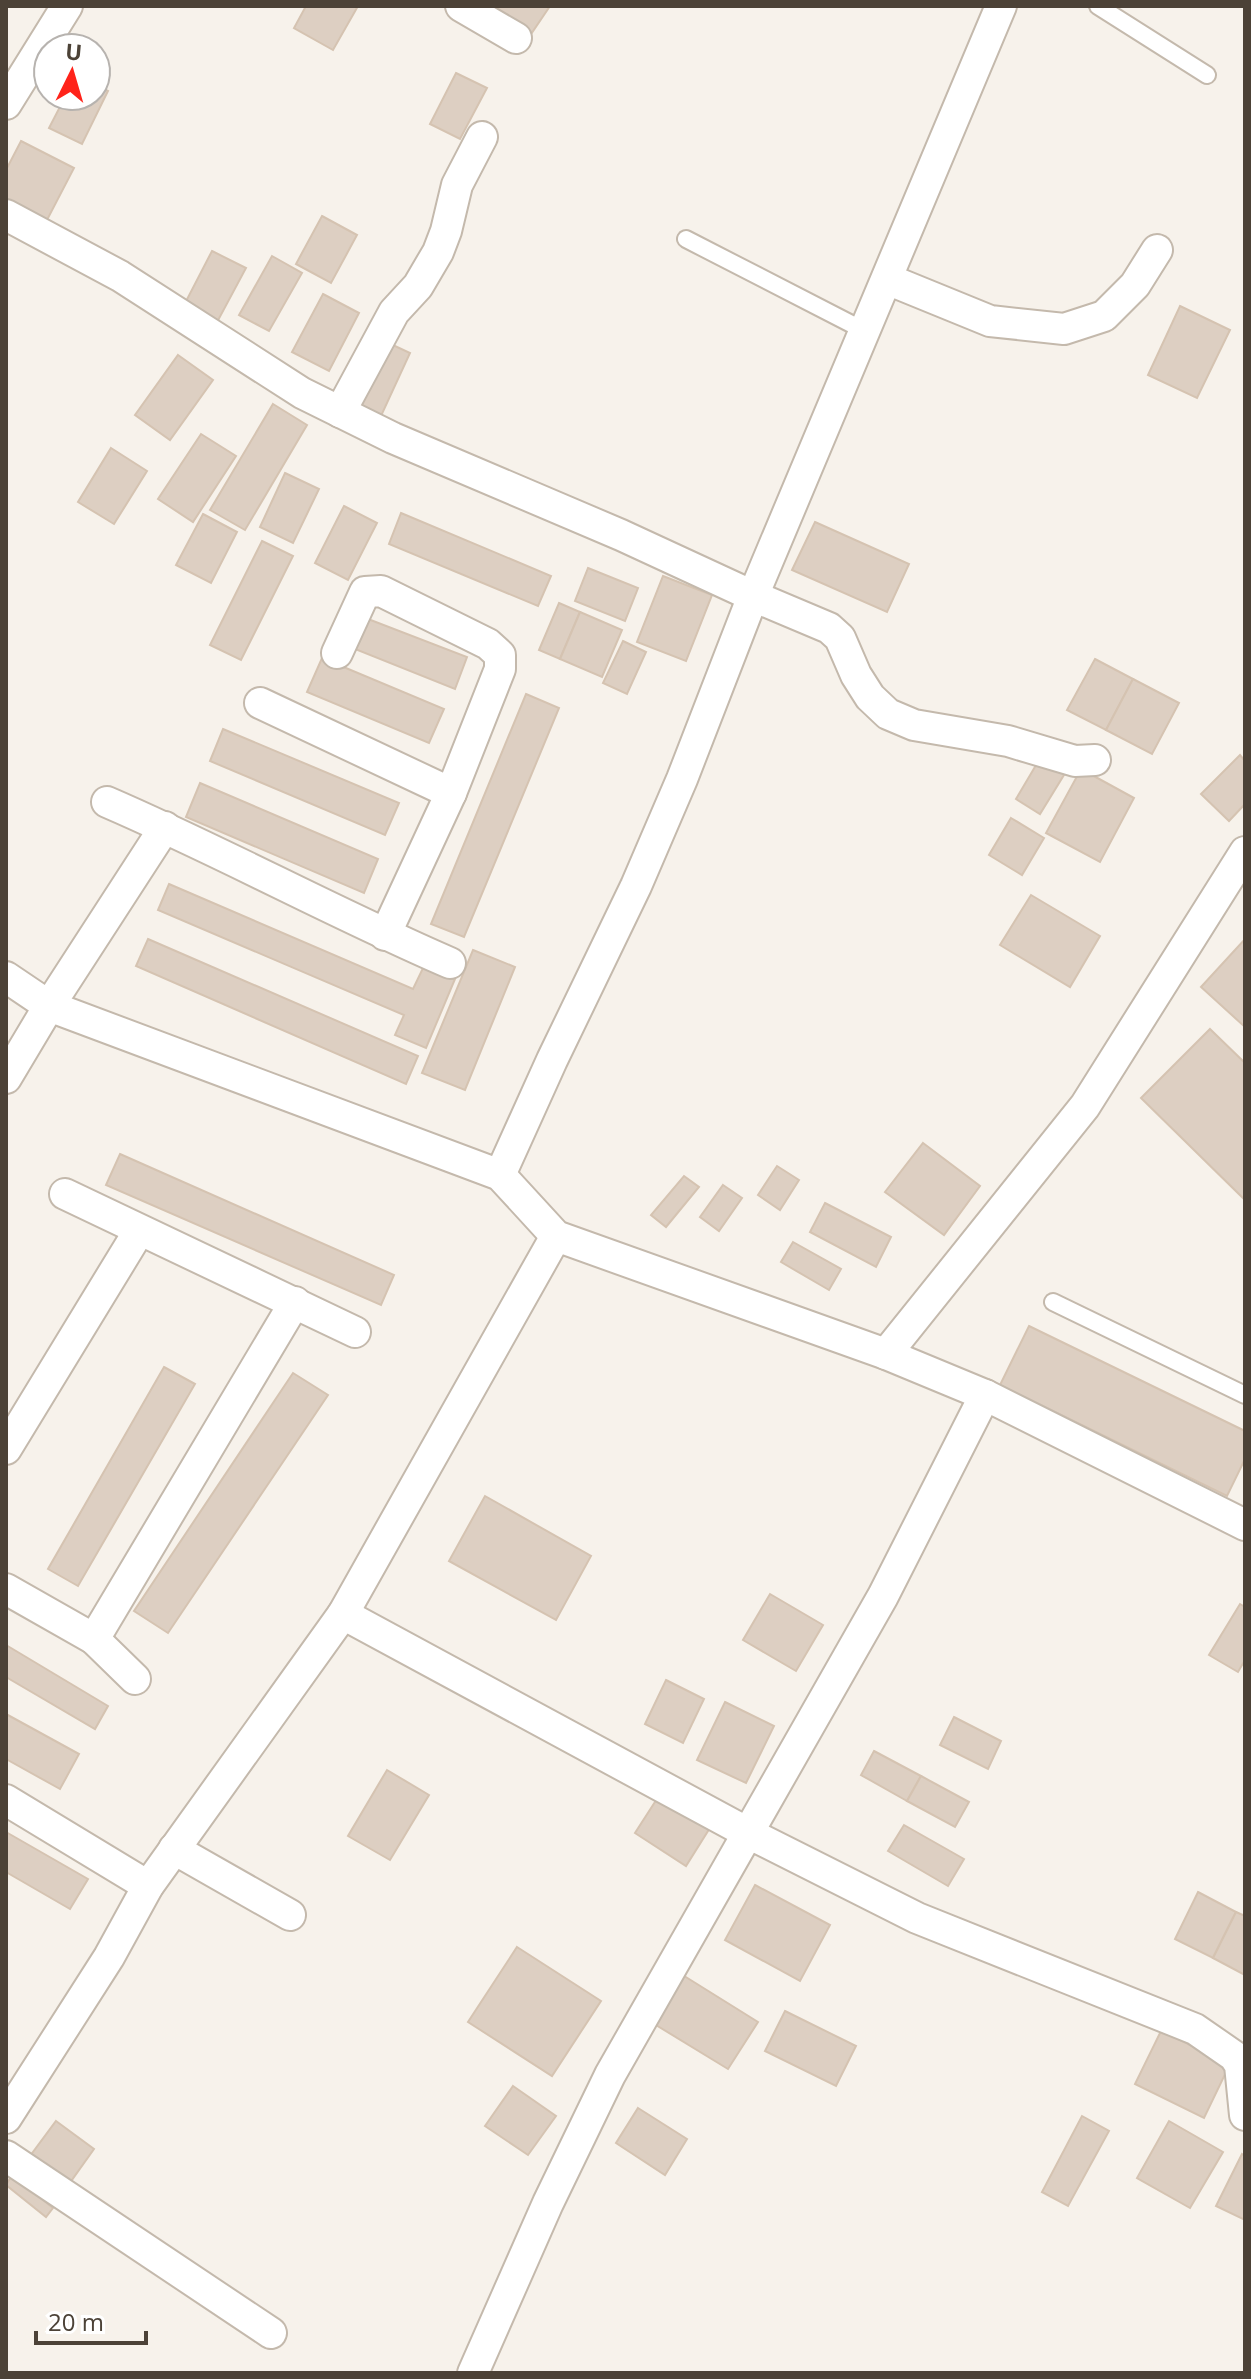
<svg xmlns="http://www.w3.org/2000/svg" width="1251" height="2379" viewBox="0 0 1251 2379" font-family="'Open Sans',sans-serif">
<rect width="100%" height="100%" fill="#f7f2eb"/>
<g fill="#ddcfc2" stroke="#d5c3b1" stroke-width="2">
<polygon points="306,6 358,6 333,50 294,28"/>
<polygon points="482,6 550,6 529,37"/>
<polygon points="456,73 487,88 460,139 430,124"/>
<polygon points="96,85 108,91 82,144 49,128 62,103 49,96 96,96"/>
<polygon points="21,141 74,168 47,220 6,199 6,170"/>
<polygon points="322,216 357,235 331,283 296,264"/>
<polygon points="212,251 246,268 215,326 182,309"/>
<polygon points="272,256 302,273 269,331 239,315"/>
<polygon points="323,294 359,313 329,371 292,352"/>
<polygon points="1180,306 1230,330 1197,398 1148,375"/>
<polygon points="380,339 410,353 381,416 351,402"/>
<polygon points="178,355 213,380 170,440 135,415"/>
<polygon points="273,404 307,425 245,530 210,510"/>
<polygon points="201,434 236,456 193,522 158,499"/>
<polygon points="111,448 147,471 114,524 78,502"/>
<polygon points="285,473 319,489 293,543 260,527"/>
<polygon points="344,506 377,523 348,580 315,563"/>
<polygon points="401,513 551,576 538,606 389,544"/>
<polygon points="203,514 237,532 211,583 176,565"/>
<polygon points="815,522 909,564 887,612 792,570"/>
<polygon points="262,541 293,556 241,660 210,645"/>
<polygon points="588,568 638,588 625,621 575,601"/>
<polygon points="663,576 712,595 686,661 637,642"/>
<polygon points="559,603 580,612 560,659 539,650"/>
<polygon points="580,612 622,630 602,677 560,659"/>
<polygon points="368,619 467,657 455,689 355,649"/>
<polygon points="623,641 646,652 627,694 603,683"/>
<polygon points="322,658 444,709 429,743 307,692"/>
<polygon points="1095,659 1133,679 1106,730 1067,710"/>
<polygon points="1133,679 1179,703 1152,754 1106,730"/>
<polygon points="526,694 559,708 464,937 431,924"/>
<polygon points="223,729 399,803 385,835 210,761"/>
<polygon points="1042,755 1067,770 1040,814 1016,799"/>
<polygon points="1240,755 1245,761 1245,804 1229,821 1201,794"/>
<polygon points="1081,769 1134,798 1100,862 1046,833"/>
<polygon points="200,783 378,859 364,893 186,817"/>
<polygon points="1011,818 1044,838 1022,875 989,855"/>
<polygon points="169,884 413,989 424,966 455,979 426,1048 395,1035 404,1015 158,910"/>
<polygon points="1031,895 1100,936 1070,987 1000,945"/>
<polygon points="148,939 418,1056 406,1084 136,966"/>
<polygon points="1245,939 1245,1027 1201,987"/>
<polygon points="473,950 515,967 465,1090 422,1073"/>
<polygon points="1210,1029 1245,1063 1245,1200 1141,1098"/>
<polygon points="923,1143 980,1186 944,1235 885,1192"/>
<polygon points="120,1154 394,1275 381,1305 106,1185"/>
<polygon points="777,1166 799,1180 780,1210 758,1195"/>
<polygon points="684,1176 699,1187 666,1227 651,1215"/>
<polygon points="723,1185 742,1198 719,1231 700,1217"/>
<polygon points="825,1203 891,1237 876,1267 810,1232"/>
<polygon points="793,1242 841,1269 829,1290 781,1262"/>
<polygon points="1029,1326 1245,1431 1245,1459 1227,1496 1000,1385"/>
<polygon points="164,1367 195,1384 78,1586 48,1569"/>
<polygon points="293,1373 328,1395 168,1633 134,1611"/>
<polygon points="485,1496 591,1556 556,1620 449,1561"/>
<polygon points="770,1594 823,1625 796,1671 743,1640"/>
<polygon points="1240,1604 1245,1607 1245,1660 1238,1672 1209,1655"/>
<polygon points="6,1645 108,1706 95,1729 6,1677"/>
<polygon points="666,1680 704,1699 683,1743 645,1724"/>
<polygon points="725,1702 774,1726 746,1783 697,1760"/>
<polygon points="6,1714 79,1754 60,1789 6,1759"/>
<polygon points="954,1717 1001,1741 988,1769 940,1745"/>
<polygon points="874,1751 921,1776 907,1801 861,1775"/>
<polygon points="387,1770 429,1795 390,1860 348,1836"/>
<polygon points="921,1776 969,1802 955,1827 907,1801"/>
<polygon points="662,1791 713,1823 686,1866 635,1833"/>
<polygon points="904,1825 964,1859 948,1886 888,1851"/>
<polygon points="6,1832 88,1879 70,1909 6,1872"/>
<polygon points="755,1885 830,1925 800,1981 725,1940"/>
<polygon points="1198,1892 1236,1912 1213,1958 1175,1939"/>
<polygon points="1236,1912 1245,1916 1245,1975 1213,1958"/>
<polygon points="517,1947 601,2001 552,2076 468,2022"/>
<polygon points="681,1974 758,2022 728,2069 651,2022"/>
<polygon points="785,2011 856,2046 836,2086 765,2051"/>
<polygon points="1161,2031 1230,2064 1204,2118 1135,2084"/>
<polygon points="513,2086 556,2116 528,2155 485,2126"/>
<polygon points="638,2108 687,2139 665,2175 616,2143"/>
<polygon points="1082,2116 1109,2131 1068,2206 1042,2192"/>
<polygon points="56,2121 94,2149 69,2184 30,2156"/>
<polygon points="1169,2121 1223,2152 1190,2208 1137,2178"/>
<polygon points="1242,2154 1245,2156 1245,2220 1216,2206"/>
<polygon points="12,2175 53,2208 46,2217 6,2185"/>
</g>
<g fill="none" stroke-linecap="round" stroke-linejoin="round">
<g stroke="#c4b9ac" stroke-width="20">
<g id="lane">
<polyline points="1098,6 1207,75"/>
<polyline points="686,239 865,331"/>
<polyline points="1053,1302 1245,1395"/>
</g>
</g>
<g stroke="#c4b9ac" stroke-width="34">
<g id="street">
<polyline points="461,6 516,38"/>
<polyline points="6,104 67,6"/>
<polyline points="6,215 120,276 302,393 393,438 621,535 753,596 829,628 840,638 856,675 870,697 888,714 914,725 1008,741 1075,761 1095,760"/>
<polyline points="887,279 990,321 1064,329 1104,316 1135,285 1157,250"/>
<polyline points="340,412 394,312 418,286 438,252 446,231 457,185 482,137"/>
<polyline points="337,653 365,592 381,591 488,644 500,655 500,669 451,793 385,935"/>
<polyline points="260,703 451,793"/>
<path d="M107 802C223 852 334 913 450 963"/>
<polyline points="6,977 49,1006 500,1175 556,1236 886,1354 985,1395 1245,1525"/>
<polyline points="6,1078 49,1006 165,827"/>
<polyline points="500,1175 552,1060 636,886 682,779 753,596 1001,6"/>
<polyline points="65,1194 355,1332"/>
<polyline points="886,1354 1085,1106 1245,852"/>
<polyline points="6,1449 139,1231"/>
<polyline points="6,1589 94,1639 135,1679"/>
<polyline points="343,1614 748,1833 917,1918 1195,2029 1234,2056 1240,2065 1245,2115"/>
<polyline points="94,1639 295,1302"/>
<polyline points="6,1800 148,1886"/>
<polyline points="174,1849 290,1915"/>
<polyline points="6,2118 109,1957 148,1886 343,1614 556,1236"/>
<polyline points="6,2156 271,2333"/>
<polyline points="473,2373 548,2203 610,2075 883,1596 985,1395"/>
</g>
</g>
<use href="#lane" stroke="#fff" stroke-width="16"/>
<use href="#street" stroke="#fff" stroke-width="30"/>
</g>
<rect width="1251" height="2379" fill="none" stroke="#4c4237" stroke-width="16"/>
<g transform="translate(72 72) rotate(5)"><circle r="38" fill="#ffffff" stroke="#b7b3af" stroke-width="2"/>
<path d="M0-6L14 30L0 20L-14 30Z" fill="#ff231a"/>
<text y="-12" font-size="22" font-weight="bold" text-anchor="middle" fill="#4c4237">U</text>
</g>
<path d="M36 2331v12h110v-12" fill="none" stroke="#4c4237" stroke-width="4"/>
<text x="48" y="2331" font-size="24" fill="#4c4237" stroke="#ffffff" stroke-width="6" paint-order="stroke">20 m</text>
</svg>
